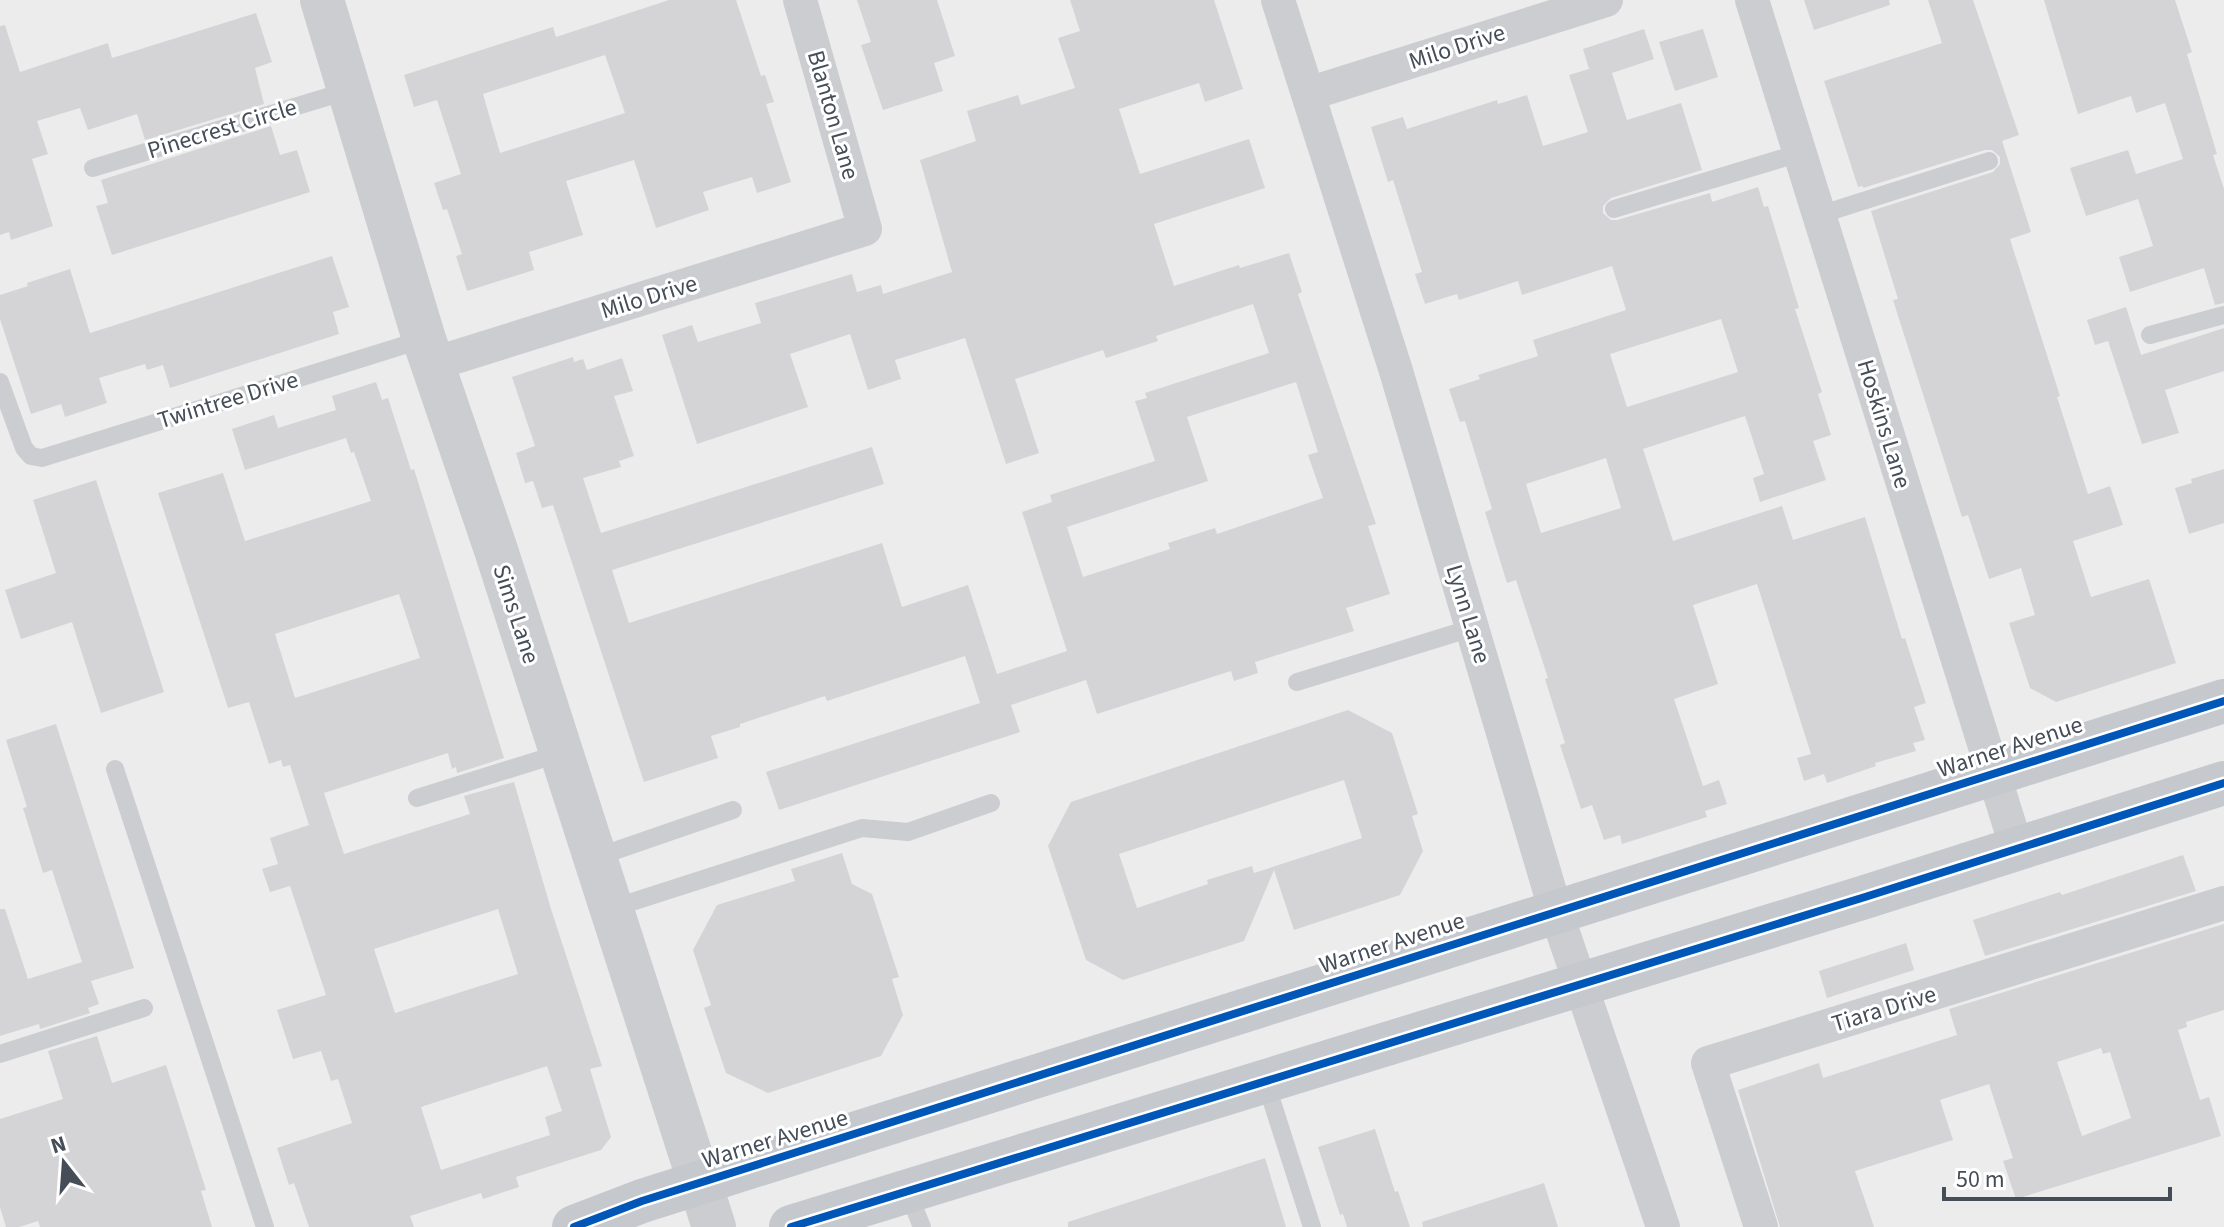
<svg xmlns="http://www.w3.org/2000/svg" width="2224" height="1227" viewBox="0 0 2224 1227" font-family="'Source Sans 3',sans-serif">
<rect width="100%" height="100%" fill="#edecec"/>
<g fill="#d4d4d7" fill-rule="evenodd">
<path d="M669 0H736L761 76 765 75 774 102 766 104 791 182 757 193 752 177 703 192 709 210 656 228 634 160 566 181 583 235 529 252 534 270 467 291 456 256 462 254 447 209 443 210 434 183 461 174 437 100 414 107 404 75 553 27 556 37ZM605 55 625 113 500 153 483 94Z"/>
<polygon points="857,0 937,0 955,56 934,63 943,91 883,110 861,45 871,42"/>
<path d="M1070 0H1214L1243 89 1205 102 1199 83 1119 109 1140 174 1249 139 1265 188 1154 224 1174 286 1239 265 1240 268 1289 253 1302 292 1298 294 1376 524 1368 526 1390 594 1346 608 1354 631 1255 662 1258 673 1234 681 1231 671 1097 714 1086 680 1011 705 1020 732 779 810 766 772 980 703 965 656 827 701 825 696 740 724V727L711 736 718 758 644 782 553 505 542 508 533 481 525 483 516 453 535 446 512 377 573 357 574 362 583 359 587 370 622 358 633 391 614 396 634 456 619 461 621 467 583 478 601 533 872 447 884 484 612 570 629 623 882 543 902 607 968 585 997 674 1067 651 1022 512 1052 502 1050 495 1155 461 1135 401 1147 398 1145 393 1269 353 1253 304 1156 336 1158 341 1106 358 1103 350 1015 379 1039 453 1006 464 965 338 895 360 901 379 868 390 850 334 790 354 808 407 697 444 662 335 692 325 698 342 761 323 755 303 852 274 857 292 881 285 883 294 952 272 920 160 976 141 967 111 1018 95 1021 105 1075 88 1058 38 1080 31ZM1296 382 1318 452 1308 455 1323 498 1217 534 1215 528 1168 543 1170 549 1083 577 1067 527 1208 481 1187 417Z"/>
<polygon points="1804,0 1889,0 1890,5 1814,30"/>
<polygon points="1928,0 1973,0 2019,135 2002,141 2031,232 2010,239 2060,396 2057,397 2088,494 2110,486 2123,525 2073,541 2091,597 2149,579 2176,663 2056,702 2030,688 2009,623 2035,615 2021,568 1989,579 1968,515 1962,517 1893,300 1898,299 1871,211 1993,172 2000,164 2000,157 1992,150 1985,150 1863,188 1863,186 1858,187 1824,81 1942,43"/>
<polygon points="2044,0 2175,0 2192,52 2187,54 2217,154 2213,155 2224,189 2224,303 2215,305 2204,268 2130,292 2119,257 2153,246 2138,199 2086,216 2070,168 2128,150 2136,174 2183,159 2165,103 2136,113 2131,96 2078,114"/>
<polygon points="256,13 272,62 255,68 264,104 145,140 137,114 88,130 80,108 37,121 48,154 32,159 53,226 11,240 9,232 0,235 0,26 5,25 20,72 108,43 112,58"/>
<path d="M1644 29 1654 59 1612 73 1627 120 1681 103 1702 170 1611 198 1603 206V213L1611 220H1617L1710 193 1712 202 1758 187 1764 207 1768 206 1799 308 1795 309 1822 392 1818 394 1831 435 1813 441 1826 480 1760 502 1753 478 1764 474 1745 416 1643 449 1673 541 1782 506 1793 540 1865 517 1902 639 1905 638 1926 703 1914 707 1925 740 1913 743 1916 751 1875 763 1876 766 1827 783 1824 774 1804 781 1797 758 1811 754 1757 584 1693 605 1718 684 1674 699 1703 786 1719 780 1727 804 1705 811 1707 817 1622 844 1620 835 1604 840 1592 805 1581 809 1560 745 1565 743 1545 679 1548 678 1516 580 1507 583 1485 512 1492 509 1465 421 1460 422 1449 389 1480 379 1478 375 1538 356 1533 340 1626 310 1612 266 1522 295 1518 281 1459 300 1457 294 1425 304 1415 274 1422 272 1393 180 1388 182 1371 127 1403 117 1407 129 1497 100 1498 104 1527 95 1543 146 1588 132 1569 75 1589 69 1583 49ZM1721 319 1738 372 1627 407 1610 354ZM1606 458 1621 508 1541 533 1526 484Z"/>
<polygon points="1703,29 1718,77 1675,91 1659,42"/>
<polygon points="271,126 280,155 297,150 310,192 112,255 96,206 108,203 101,180"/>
<polygon points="332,256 349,307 333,312 339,334 170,388 163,365 147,370 145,364 99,378 107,403 65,417 61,404 31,414 0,319 0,295 28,286 27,283 70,269 90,333"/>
<polygon points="2126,307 2141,355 2224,328 2224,371 2165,390 2179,433 2142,444 2108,341 2095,345 2087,320"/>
<path d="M376 382 382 400 388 398 411 470 414 469 504 758 457 773 456 767 452 769 448 753 324 793 344 854 470 814 464 796 514 782 551 909 602 1066 590 1069 611 1137 601 1150 516 1177 519 1187 483 1199 481 1193 410 1216 414 1227H309L294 1183 289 1185 277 1148 352 1123 338 1079 331 1081 321 1051 293 1059 277 1010 326 995 290 886 270 892 262 869 278 864 270 838 309 825 290 765 283 767 281 760 269 764 249 702 228 708 158 493 223 473 245 541 371 501 354 452 351 453 346 438 245 470 232 429 274 415 278 428 336 410 332 396ZM399 594 420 658 295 698 275 634ZM498 909 518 974 395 1013 374 949ZM547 1066 562 1111 545 1117 550 1135 441 1170 421 1107Z"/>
<polygon points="2224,469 2224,523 2189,534 2175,488 2192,483 2191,479"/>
<polygon points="96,480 164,692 101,713 72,622 21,639 5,590 56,573 33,500"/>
<path d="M1348 710 1392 733 1418 814 1412 816 1423 851 1400 895 1294 930 1274 870 1244 941 1123 980 1086 960 1048 846 1071 802ZM1344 780 1362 838 1254 873 1252 866 1207 880 1208 884 1137 908 1119 854Z"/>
<polygon points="56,724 134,968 91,981 99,1004 88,1008 90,1013 40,1029 39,1024 0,1036 0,909 5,909 28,979 82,962 52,870 43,873 23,808 27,807 6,740"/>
<polygon points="842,853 852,884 872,894 899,977 892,979 903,1015 881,1056 768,1093 726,1073 704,1008 711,1005 693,950 717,905 795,881 791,869"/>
<polygon points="2183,855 2196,891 1985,956 1973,920 2060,892 2062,895"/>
<path d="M2224 924V1010L2186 1022 2187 1027 2178 1030 2200 1100 2209 1097 2221 1136 2016 1199 2003 1161 2013 1158 1989 1084 1940 1100 1953 1140 1855 1171 1874 1227H1780L1738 1090 1819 1063 1823 1078 1957 1035 1949 1009ZM2101 1048 2103 1054 2110 1052 2131 1118 2082 1136 2057 1062Z"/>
<polygon points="1906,943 1914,970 1827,998 1819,971"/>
<polygon points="97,1036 112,1083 166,1065 206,1190 201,1191 212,1227 40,1227 38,1221 19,1227 6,1227 0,1207 0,1119 63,1099 48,1051"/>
<polygon points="1375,1129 1395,1192 1398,1191 1410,1227 1347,1227 1343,1214 1340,1215 1318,1147"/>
<polygon points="1265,1158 1286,1227 1068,1227 1068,1222"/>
<polygon points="1544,1183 1558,1227 1423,1227 1422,1222"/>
</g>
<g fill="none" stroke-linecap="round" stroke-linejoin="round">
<g stroke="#cbcdd0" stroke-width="18">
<polyline points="93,168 350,90"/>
<polyline points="1614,209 1800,153"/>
<polyline points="1819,215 1989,161"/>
<polyline points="2150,335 2224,315"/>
<polyline points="0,382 24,448 31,456 42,458 424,339"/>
<polyline points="1297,682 1472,628"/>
<polyline points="115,769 265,1227"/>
<polyline points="417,798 561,753"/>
<polyline points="594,858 733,810"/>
<polyline points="610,909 862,828 908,832 991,803"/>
<polyline points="0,1054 144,1008"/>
<polyline points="1265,1080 1312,1227"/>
<polyline points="908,1192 922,1227"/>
</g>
<g stroke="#cbcdd0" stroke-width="34">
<polyline points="1278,0 1396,371 1556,912 1663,1227"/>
<polyline points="1752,0 2017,849"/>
<polyline points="1308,94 1606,0"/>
<polyline points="433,364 865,229 800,0"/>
<polyline points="1761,1227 1708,1063 2224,903"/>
</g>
<polyline stroke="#cccdd1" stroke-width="44" points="322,0 424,339 496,550 714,1227"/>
<g stroke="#c5c8cd" stroke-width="44">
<polyline points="574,1227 642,1201 2224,701"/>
<polyline points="791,1227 1865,897 2224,783"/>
</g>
<g stroke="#fff" stroke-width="13">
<g id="cycleway">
<polyline points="574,1227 642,1201 2224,701"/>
<polyline points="791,1227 1865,897 2224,783"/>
</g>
</g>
<use href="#cycleway" stroke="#0057b8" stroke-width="8"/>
</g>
<g text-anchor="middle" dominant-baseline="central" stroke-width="6" stroke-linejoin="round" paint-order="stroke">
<g font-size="24" fill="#444d58" stroke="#fff">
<text transform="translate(1457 47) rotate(-18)">Milo Drive</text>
<text transform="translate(833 115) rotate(74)">Blanton Lane</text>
<text transform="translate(222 129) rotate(-17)">Pinecrest Circle</text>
<text transform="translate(649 297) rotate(-17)">Milo Drive</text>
<text transform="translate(228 400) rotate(-17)">Twintree Drive</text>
<text transform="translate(1884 424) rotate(73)">Hoskins Lane</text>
<text transform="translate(516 614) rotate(72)">Sims Lane</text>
<text transform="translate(1468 614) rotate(73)">Lynn Lane</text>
<text transform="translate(2010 747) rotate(-18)">Warner Avenue</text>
<text transform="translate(1392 943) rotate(-18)">Warner Avenue</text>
<text transform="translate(1884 1009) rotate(-17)">Tiara Drive</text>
<text transform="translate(775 1139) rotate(-17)">Warner Avenue</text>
</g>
</g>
<g transform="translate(64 1163) rotate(343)" stroke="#ffffff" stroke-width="6" paint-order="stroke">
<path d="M0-6L14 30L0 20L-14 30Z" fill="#444d58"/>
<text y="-12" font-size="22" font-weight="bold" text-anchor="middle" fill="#444d58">N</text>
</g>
<path d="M1944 1187v12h226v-12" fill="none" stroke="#444d58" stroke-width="4"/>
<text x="1956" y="1187" font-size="24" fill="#444d58" stroke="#ffffff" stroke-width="6" paint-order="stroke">50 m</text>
</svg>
